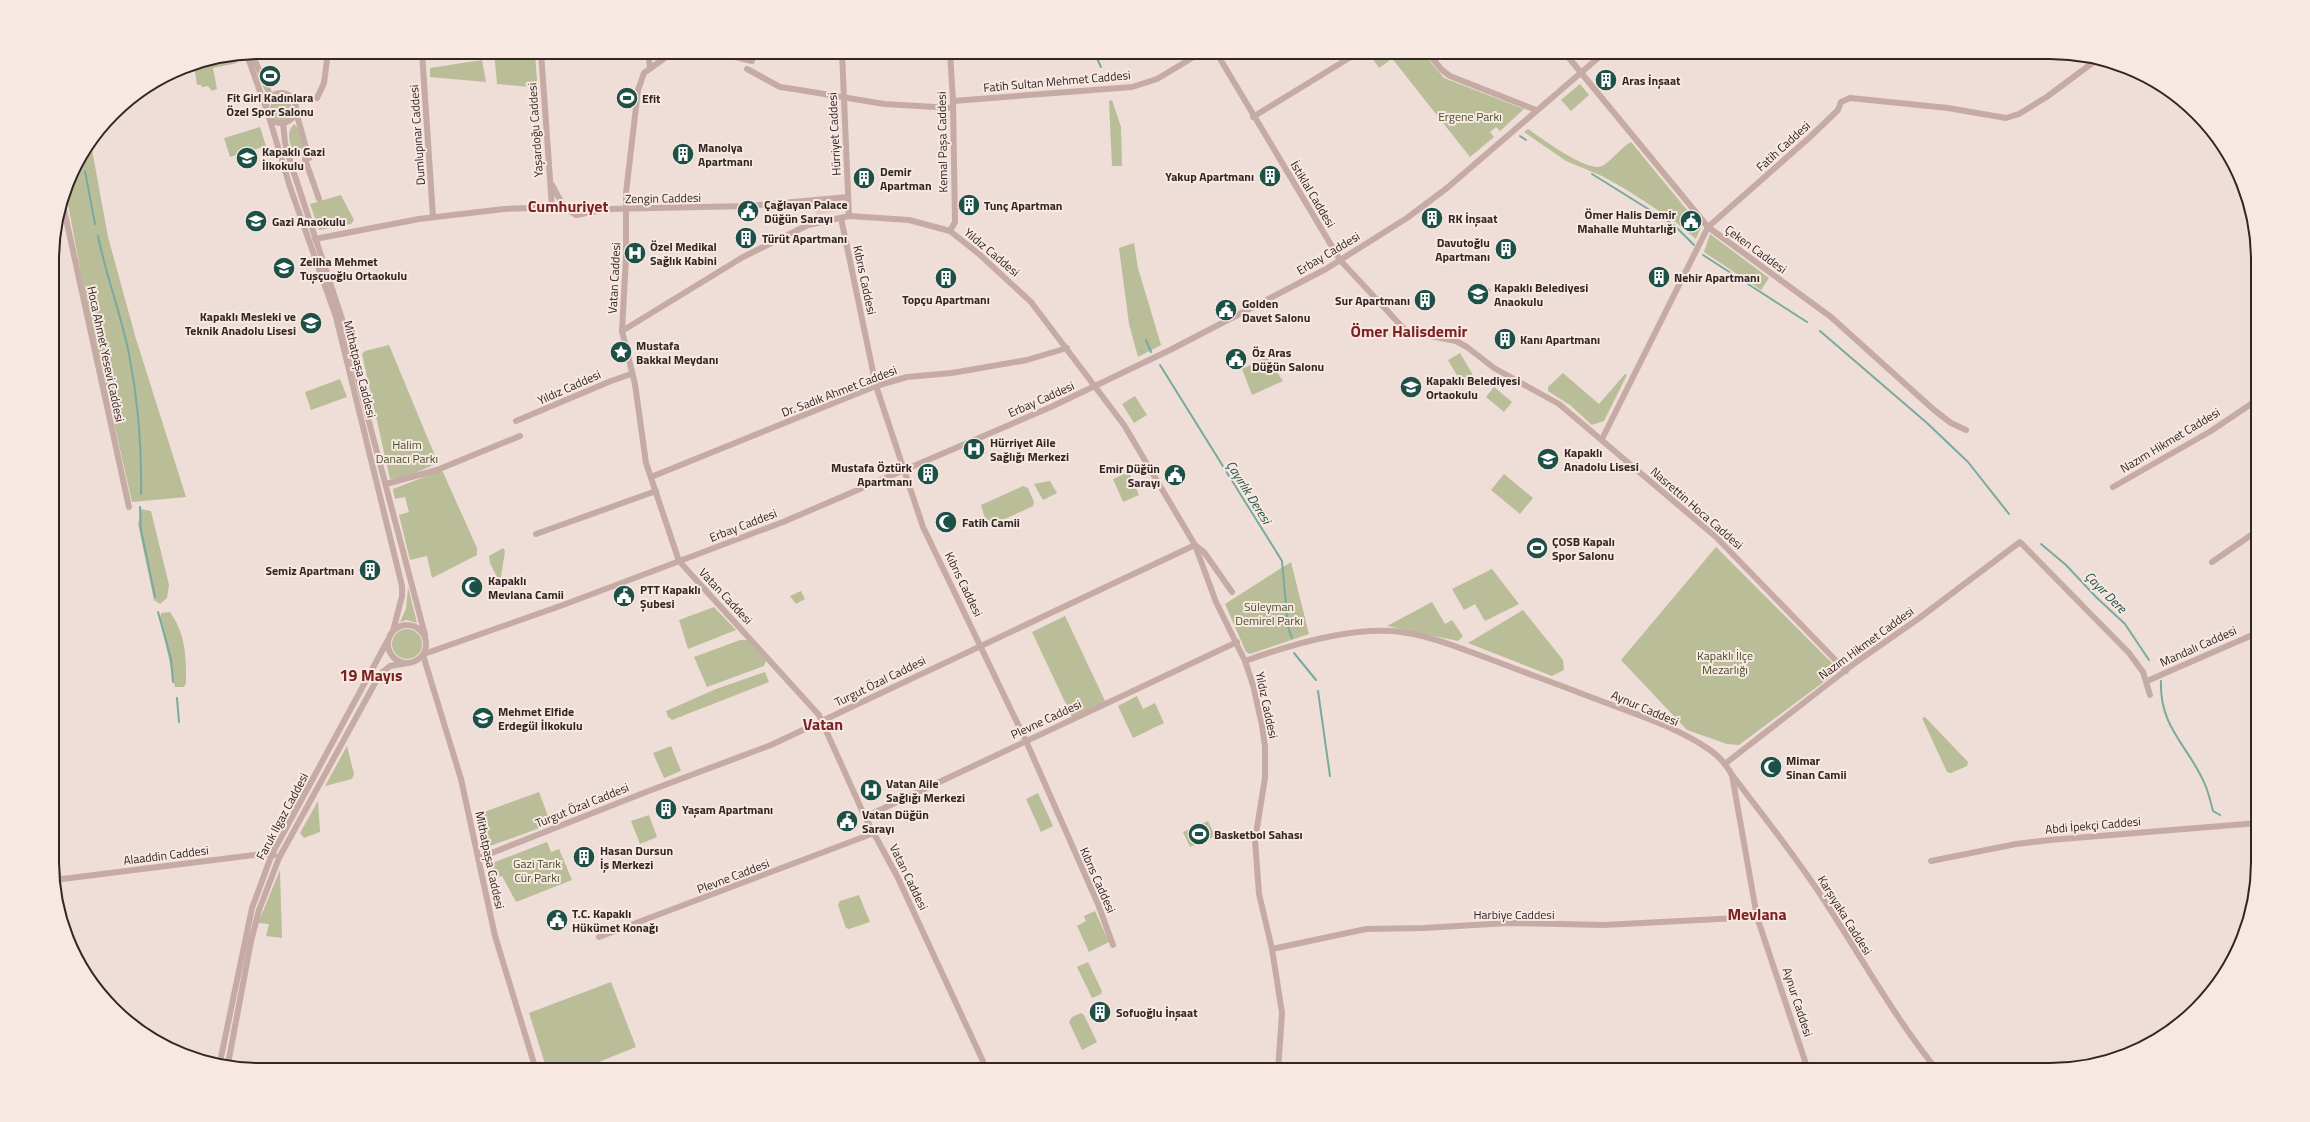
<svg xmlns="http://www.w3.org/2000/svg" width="2310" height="1122" viewBox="0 0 2310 1122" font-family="'Titillium Web',sans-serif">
<rect width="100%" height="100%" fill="#efded7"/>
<g fill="#b9bd98">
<polygon points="431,52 487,52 487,54 432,60"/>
<polygon points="494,52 535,52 537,82 530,87 497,84"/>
<polygon points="1374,52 1384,52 1389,61 1379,68 1370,55"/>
<polygon points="1387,52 1422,52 1444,78 1524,109 1500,131 1496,127 1490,132 1494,137 1470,157"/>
<polygon points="235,57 237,63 213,68 217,89 212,91 208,86 202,87 201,85 197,85 194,65"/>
<polygon points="482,60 486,82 430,77 430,68"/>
<polygon points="1580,84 1589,95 1571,111 1561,100"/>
<circle cx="281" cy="109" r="11"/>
<polygon points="1112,100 1121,127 1122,166 1112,166 1109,101"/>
<path d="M294 124 299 129 306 155 295 158C292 147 284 134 294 124Z"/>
<polygon points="260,127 266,146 230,157 224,138"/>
<path d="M1528 129C1540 137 1587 173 1602 166 1613 160 1620 148 1631 142L1701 227 1696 239 1673 220 1627 190 1602 176 1566 161 1524 132Z"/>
<polygon points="91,144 108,237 136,339 186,497 132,502 86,300 66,194 74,168"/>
<polygon points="341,195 354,220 351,224 319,230 310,204"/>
<polygon points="1710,234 1769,278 1761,290 1704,252"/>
<polygon points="1134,243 1138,268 1161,345 1138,357 1129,324 1119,248"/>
<polygon points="1481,282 1491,290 1482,300 1472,292"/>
<polygon points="389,345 438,463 406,477 390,479 362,354 365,351"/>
<polygon points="1460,353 1473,375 1461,382 1448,360"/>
<polygon points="1267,357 1283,381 1252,395 1242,369"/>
<polygon points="1563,373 1599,404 1625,374 1627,375 1604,421 1592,425 1570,405 1548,391 1548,387"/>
<polygon points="340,379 347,397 311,410 305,392"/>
<polygon points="1494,387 1512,402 1504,412 1486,397"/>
<polygon points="1135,396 1147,415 1134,423 1122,404"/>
<polygon points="442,470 477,548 477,555 432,578 427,556 410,560 399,515 409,512 405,497 395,499 393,489"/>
<polygon points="1129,472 1139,495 1123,502 1113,479"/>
<polygon points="1504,474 1533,498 1520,514 1491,490"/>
<polygon points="1050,481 1057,493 1043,500 1034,484"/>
<polygon points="1023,486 1028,488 1034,502 1033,506 990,526 987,525 981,505"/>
<polygon points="141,509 151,511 169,585 167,598 160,604 154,600 138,524"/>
<polygon points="1716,547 1833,664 1833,675 1739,745 1727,744 1687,730 1621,660"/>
<polygon points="503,548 505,551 500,583 490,563 489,556"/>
<polygon points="1291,562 1309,634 1250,654 1246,652 1225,604"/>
<polygon points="1492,569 1519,604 1485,621 1475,604 1464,610 1452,589"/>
<polygon points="408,587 417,623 407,620 400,622 406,609"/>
<polygon points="801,591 805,599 796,604 790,596"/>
<polygon points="1432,602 1445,624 1452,620 1463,636 1458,641 1387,626"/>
<polygon points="714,607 736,630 688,649 679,620"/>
<polygon points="1523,610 1563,660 1564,670 1552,676 1468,643"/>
<path d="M170 612C186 635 186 656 186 683L184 687H175L160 618 161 613Z"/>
<polygon points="1065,616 1105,701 1072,717 1032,632"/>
<circle cx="407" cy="644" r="15"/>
<polygon points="740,640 747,640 766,661 764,666 707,687 694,657"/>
<polygon points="765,672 769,682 672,720 668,717 666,711 716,689"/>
<polygon points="1137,696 1143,709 1155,703 1164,723 1133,738 1118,706"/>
<polygon points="1925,717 1968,762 1967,766 1951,773 1947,772 1922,718"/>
<polygon points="347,746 354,774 352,779 325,786"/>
<polygon points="671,746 681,771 664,778 653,753"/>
<polygon points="539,792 551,824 484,848 476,815"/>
<polygon points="1038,793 1053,826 1041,832 1026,799"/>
<polygon points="318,801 320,832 304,838 300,833"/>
<polygon points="649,815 657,837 640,844 631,821"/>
<polygon points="1208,821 1215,836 1190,847 1183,832"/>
<polygon points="547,842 551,852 559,849 572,880 516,902 502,876 490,879 487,865"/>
<polygon points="280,870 282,938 266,936 269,924 258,923"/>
<polygon points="859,895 870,922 849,929 846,928 838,905 840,901"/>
<polygon points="1095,911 1109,942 1089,952 1077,926 1086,921 1084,916"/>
<polygon points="1088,962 1102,991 1101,994 1092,998 1077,967"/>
<polygon points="611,982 636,1047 579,1070 547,1070 529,1013"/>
<polygon points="1081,1013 1084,1015 1097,1042 1082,1050 1069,1022 1072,1017"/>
</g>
<g fill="#e7cbbe">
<polygon points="840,202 842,210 816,215 815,207"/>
<polygon points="623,340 627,362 620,363 616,342"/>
</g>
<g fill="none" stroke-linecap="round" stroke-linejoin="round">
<g stroke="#77aaa0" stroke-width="2">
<polyline points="1094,52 1101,67"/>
<polyline points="1520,136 1526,140"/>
<polyline points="85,171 95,224"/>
<polyline points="1592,174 1674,225 1694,245"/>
<path d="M98 236C106 276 121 314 129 354 138 400 142 447 141 494"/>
<polyline points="1703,255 1807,322"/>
<polyline points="1820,331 1927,423 1968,462 2009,514"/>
<polyline points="1146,340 1151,352"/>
<polyline points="1160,365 1282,561 1288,627 1292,638"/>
<polyline points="140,507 141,530 155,597"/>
<polyline points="2041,544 2066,565 2096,597 2125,624 2149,660"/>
<polyline points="158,612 171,659 173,682"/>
<polyline points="1294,653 1316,680"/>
<path d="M2161 681C2159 729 2191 748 2206 787 2209 795 2211 803 2213 811L2220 815"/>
<polyline points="1318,691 1330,776"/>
<polyline points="177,698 179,722"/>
</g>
<g stroke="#c6aba4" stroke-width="6">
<polyline points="422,52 433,217"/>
<polyline points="541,52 552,207"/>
<polyline points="648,52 650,68"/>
<polyline points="673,52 644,73 638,90 626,193 626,258 622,331 635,384 646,463 679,561 819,715 865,817 897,876 987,1070"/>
<polyline points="715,52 752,61"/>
<polyline points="842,52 849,216"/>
<polyline points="950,52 953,101 955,222 950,231"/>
<polyline points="1216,52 1340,260 1406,331 1456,341 1467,347 1494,368 1559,404 1716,537 1846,671"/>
<polyline points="1427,52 1442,70 1450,76 1536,110"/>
<polyline points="1564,52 1708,227 1831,317 1934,410 1951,423 1966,430"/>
<polyline points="252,54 271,97"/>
<polyline points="247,55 266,108"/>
<polyline points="747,69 780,87 800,90 884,104 953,108"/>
<circle cx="281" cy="108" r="15"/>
<polyline points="317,98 324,83 328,52"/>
<polyline points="953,101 1132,87 1157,79 1202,52"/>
<polyline points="294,114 298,119 309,158"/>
<polyline points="269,117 290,187 336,317 402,586 402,596 393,631"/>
<polyline points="1253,117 1359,52"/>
<polyline points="283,123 285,143 291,164 342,319 425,635"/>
<polyline points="305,159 319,199"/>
<polyline points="552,185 564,207"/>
<polyline points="63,205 129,507"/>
<polyline points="841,218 876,386 923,527 1026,741 1098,904 1113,945"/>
<polyline points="315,239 419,219 504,209 564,207 576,215 608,209 748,206 848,197"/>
<polyline points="622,331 743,257 808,225 849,216 909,220 950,231 979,254 1031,302 1124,425 1195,545 1216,602 1245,661 1253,685 1262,725 1265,747 1265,778 1255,840 1259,894 1272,949 1282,1013 1278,1070"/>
<polyline points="516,421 611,381 631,374"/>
<polyline points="1602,439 1708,227 1810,137 1838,110 1841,102 1850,98 1948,108 2006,118 2019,114 2048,96 2095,61"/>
<polyline points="651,477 876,386 907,377 952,373 1027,360 1067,348"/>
<polyline points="386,484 437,470 520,436"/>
<polyline points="2113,487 2211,431 2257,400"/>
<polyline points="536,534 656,491"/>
<polyline points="2212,562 2257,531"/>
<circle cx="407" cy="644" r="19"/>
<polyline points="424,654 563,605 783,522 1051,407 1170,350 1326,269 1407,218 1447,188 1605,52"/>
<polyline points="423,655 461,779 495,936 536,1070"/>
<path d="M1245 661C1289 645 1346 628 1393 631 1428 634 1462 649 1495 661 1526 673 1557 684 1588 696 1629 712 1674 725 1710 750 1720 757 1726 764 1732 775L1757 917 1808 1070"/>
<polyline points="2147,681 2257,633"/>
<polyline points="1726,763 1855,663 1918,619 2020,542 2129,653 2143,672 2150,695"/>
<path d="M1733 776C1760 812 1789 848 1814 885 1856 947 1890 1012 1937 1070"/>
<polyline points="865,817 1237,642"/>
<polyline points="54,856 59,879"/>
<polyline points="479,858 646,792 771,745 1195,545 1204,552 1232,592"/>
<polyline points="1931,861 2016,844 2050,840 2258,823"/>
<polyline points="54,880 270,853 274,855"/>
<polyline points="599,937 874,833"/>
<polyline points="1272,949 1366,929 1424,928 1508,923 1604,925 1757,917"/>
<polyline points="220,1062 252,908 272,854 388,640"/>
<polyline points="228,1064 251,941 259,910 279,858 380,674 390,666 408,663"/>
</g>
</g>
<defs>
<g id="stadium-disc" transform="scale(1.15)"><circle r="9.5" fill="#1d5148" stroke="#f7e9e2"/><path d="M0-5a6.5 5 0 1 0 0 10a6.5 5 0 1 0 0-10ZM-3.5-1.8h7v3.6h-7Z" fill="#fff"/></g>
<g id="building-disc" transform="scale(1.15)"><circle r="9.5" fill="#1d5148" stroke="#f7e9e2"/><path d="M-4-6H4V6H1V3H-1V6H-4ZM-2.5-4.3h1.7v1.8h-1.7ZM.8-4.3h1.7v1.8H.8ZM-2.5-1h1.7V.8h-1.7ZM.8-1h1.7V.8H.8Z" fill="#fff"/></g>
<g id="school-disc" transform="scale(1.15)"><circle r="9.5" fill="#1d5148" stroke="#f7e9e2"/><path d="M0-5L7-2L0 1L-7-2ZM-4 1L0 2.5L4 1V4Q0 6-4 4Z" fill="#fff"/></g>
<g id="civic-disc" transform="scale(1.15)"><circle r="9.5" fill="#1d5148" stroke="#f7e9e2"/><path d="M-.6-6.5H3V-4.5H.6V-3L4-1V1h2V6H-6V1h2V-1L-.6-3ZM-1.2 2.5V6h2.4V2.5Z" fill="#fff"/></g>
<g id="hospital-disc" transform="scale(1.15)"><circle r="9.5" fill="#1d5148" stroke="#f7e9e2"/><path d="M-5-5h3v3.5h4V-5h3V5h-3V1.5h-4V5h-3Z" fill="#fff"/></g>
<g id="sight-disc" transform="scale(1.15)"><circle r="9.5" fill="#1d5148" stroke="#f7e9e2"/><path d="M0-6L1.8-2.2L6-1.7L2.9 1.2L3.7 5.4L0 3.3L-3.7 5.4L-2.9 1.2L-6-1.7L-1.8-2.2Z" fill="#fff"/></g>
<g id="mosque-disc" transform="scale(1.15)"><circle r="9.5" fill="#1d5148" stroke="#f7e9e2"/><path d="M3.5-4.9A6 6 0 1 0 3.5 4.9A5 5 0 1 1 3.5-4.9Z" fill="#fff"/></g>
</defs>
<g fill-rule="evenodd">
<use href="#stadium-disc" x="270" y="76"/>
<use href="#building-disc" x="1606" y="80"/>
<use href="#stadium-disc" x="627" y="98"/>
<use href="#building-disc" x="683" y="154"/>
<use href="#school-disc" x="247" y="158"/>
<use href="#building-disc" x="1270" y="176"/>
<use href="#building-disc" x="864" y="178"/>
<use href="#building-disc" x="969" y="205"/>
<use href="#civic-disc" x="748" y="211"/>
<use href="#building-disc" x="1432" y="218"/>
<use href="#school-disc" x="256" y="221"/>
<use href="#civic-disc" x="1691" y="221"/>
<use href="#building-disc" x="746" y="238"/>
<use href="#building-disc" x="1506" y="249"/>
<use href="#hospital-disc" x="635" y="253"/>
<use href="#school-disc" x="284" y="268"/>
<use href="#building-disc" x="1659" y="277"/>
<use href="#building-disc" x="946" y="278"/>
<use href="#school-disc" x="1478" y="294"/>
<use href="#building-disc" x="1425" y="300"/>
<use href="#civic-disc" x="1226" y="310"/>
<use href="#school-disc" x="311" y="323"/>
<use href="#building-disc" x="1505" y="339"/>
<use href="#sight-disc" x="621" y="352"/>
<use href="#civic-disc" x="1236" y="359"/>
<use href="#school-disc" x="1411" y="387"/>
<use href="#hospital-disc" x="974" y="449"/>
<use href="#school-disc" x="1548" y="459"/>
<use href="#building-disc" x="928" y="474"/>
<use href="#civic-disc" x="1175" y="475"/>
<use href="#mosque-disc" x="946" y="522"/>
<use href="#stadium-disc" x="1537" y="548"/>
<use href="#building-disc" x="370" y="570"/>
<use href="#mosque-disc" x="472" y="587"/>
<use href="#civic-disc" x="624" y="596"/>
<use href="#school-disc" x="483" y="718"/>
<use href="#mosque-disc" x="1771" y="767"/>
<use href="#hospital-disc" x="871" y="790"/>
<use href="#building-disc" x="666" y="809"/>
<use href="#civic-disc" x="847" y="821"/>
<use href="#stadium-disc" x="1199" y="834"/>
<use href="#building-disc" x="584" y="857"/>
<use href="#civic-disc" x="557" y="920"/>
<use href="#building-disc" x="1100" y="1012"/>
</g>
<g text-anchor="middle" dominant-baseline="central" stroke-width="4" stroke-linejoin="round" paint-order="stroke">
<g font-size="12" font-weight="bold" fill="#322625" stroke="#f7e9e2" text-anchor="start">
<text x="1622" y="80">Aras İnşaat</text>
<text x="270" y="97" text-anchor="middle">Fit Girl Kadınlara<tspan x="270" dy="14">Özel Spor Salonu</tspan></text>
<text x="642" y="98">Efit</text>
<text x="698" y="147">Manolya<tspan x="698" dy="14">Apartmanı</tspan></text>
<text x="262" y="151">Kapaklı Gazi<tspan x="262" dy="14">İlkokulu</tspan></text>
<text x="880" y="171">Demir<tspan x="880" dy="14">Apartman</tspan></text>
<text x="1254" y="176" text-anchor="end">Yakup Apartmanı</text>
<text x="764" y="204">Çağlayan Palace<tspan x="764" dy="14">Düğün Sarayı</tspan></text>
<text x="984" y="205">Tunç Apartman</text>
<text x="1676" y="214" text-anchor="end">Ömer Halis Demir<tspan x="1676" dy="14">Mahalle Muhtarlığı</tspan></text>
<text x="1448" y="218">RK İnşaat</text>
<text x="272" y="221">Gazi Anaokulu</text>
<text x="762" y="238">Türüt Apartmanı</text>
<text x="1490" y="242" text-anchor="end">Davutoğlu<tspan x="1490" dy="14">Apartmanı</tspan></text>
<text x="650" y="246">Özel Medikal<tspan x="650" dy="14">Sağlık Kabini</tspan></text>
<text x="300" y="261">Zeliha Mehmet<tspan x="300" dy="14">Tuşçuoğlu Ortaokulu</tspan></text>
<text x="1674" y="277">Nehir Apartmanı</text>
<text x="1494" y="287">Kapaklı Belediyesi<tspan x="1494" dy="14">Anaokulu</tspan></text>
<text x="946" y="299" text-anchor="middle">Topçu Apartmanı</text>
<text x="1410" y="300" text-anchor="end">Sur Apartmanı</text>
<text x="1242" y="303">Golden<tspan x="1242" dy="14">Davet Salonu</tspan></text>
<text x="296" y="316" text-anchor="end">Kapaklı Mesleki ve<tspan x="296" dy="14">Teknik Anadolu Lisesi</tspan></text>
<text x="1520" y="339">Kanı Apartmanı</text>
<text x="636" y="345">Mustafa<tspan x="636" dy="14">Bakkal Meydanı</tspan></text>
<text x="1252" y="352">Öz Aras<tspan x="1252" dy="14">Düğün Salonu</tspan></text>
<text x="1426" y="380">Kapaklı Belediyesi<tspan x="1426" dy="14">Ortaokulu</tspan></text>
<text x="990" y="442">Hürriyet Aile<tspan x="990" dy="14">Sağlığı Merkezi</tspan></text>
<text x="1564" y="452">Kapaklı<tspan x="1564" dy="14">Anadolu Lisesi</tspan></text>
<text x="912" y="467" text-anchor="end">Mustafa Öztürk<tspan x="912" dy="14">Apartmanı</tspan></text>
<text x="1160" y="468" text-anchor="end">Emir Düğün<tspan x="1160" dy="14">Sarayı</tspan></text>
<text x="962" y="522">Fatih Camii</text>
<text x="1552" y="541">ÇOSB Kapalı<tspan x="1552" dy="14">Spor Salonu</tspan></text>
<text x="354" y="570" text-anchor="end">Semiz Apartmanı</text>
<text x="488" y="580">Kapaklı<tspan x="488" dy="14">Mevlana Camii</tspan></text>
<text x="640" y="589">PTT Kapaklı<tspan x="640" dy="14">Şubesi</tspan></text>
<text x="498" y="711">Mehmet Elfide<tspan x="498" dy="14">Erdegül İlkokulu</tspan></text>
<text x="1786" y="760">Mimar<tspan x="1786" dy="14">Sinan Camii</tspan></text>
<text x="886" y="783">Vatan Aile<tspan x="886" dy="14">Sağlığı Merkezi</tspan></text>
<text x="682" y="809">Yaşam Apartmanı</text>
<text x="862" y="814">Vatan Düğün<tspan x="862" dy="14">Sarayı</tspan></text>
<text x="1214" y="834">Basketbol Sahası</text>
<text x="600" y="850">Hasan Dursun<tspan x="600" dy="14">İş Merkezi</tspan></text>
<text x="572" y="913">T.C. Kapaklı<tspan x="572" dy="14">Hükümet Konağı</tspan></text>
<text x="1116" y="1012">Sofuoğlu İnşaat</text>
</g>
<g font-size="12" fill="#322625" stroke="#f7e9e2">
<text transform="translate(1057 81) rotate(-5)">Fatih Sultan Mehmet Caddesi</text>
<text transform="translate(535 130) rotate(-94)">Yaşardoğu Caddesi</text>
<text transform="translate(834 134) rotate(-93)">Hürriyet Caddesi</text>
<text transform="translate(417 135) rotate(-94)">Dumlupınar Caddesi</text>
<text transform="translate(942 142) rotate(-91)">Kemal Paşa Caddesi</text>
<text transform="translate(1783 146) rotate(-42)">Fatih Caddesi</text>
<text transform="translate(1313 194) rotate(59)">İstiklal Caddesi</text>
<text transform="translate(663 198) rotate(-1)">Zengin Caddesi</text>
<text transform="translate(1756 249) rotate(36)">Çeken Caddesi</text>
<text transform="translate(992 252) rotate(40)">Yıldız Caddesi</text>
<text transform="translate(1328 253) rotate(-31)">Erbay Caddesi</text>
<text transform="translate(614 278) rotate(-87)">Vatan Caddesi</text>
<text transform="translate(865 280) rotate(78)">Kıbrıs Caddesi</text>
<text transform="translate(106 354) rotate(78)">Hoca Ahmet Yesevi Caddesi</text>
<text transform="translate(360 369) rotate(76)">Mithatpaşa Caddesi</text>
<text transform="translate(569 387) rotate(-24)">Yıldız Caddesi</text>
<text transform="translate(839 391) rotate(-21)">Dr. Sadık Ahmet Caddesi</text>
<text transform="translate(1041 399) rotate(-24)">Erbay Caddesi</text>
<text transform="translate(2170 440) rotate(-31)">Nazım Hikmet Caddesi</text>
<text transform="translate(1697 508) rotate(41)">Nasrettin Hoca Caddesi</text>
<text transform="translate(743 525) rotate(-21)">Erbay Caddesi</text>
<text transform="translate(964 584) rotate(64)">Kıbrıs Caddesi</text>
<text transform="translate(726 596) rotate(47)">Vatan Caddesi</text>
<text transform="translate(1866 643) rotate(-36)">Nazım Hikmet Caddesi</text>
<text transform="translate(2198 646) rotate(-24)">Mandalı Caddesi</text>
<text transform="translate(880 681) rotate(-26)">Turgut Özal Caddesi</text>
<text transform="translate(1267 705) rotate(78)">Yıldız Caddesi</text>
<text transform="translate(1645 708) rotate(23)">Aynur Caddesi</text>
<text transform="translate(1046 719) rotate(-25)">Plevne Caddesi</text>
<text transform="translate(582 805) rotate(-22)">Turgut Özal Caddesi</text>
<text transform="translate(282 816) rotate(-62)">Faruk Ilgaz Caddesi</text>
<text transform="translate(2093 825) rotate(-5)">Abdi İpekçi Caddesi</text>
<text transform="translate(166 855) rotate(-7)">Alaaddin Caddesi</text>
<text transform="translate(490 860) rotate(78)">Mithatpaşa Caddesi</text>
<text transform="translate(733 876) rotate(-21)">Plevne Caddesi</text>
<text transform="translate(909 877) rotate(64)">Vatan Caddesi</text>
<text transform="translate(1098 880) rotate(66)">Kıbrıs Caddesi</text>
<text x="1514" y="914">Harbiye Caddesi</text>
<text transform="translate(1845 915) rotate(58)">Karşıyaka Caddesi</text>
<text transform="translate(1798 1002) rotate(72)">Aynur Caddesi</text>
</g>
<g font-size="12" fill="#4a4f2a" stroke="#f7e9e2">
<text x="1470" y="116">Ergene Parkı</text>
<text x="407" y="444">Halim<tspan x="407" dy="14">Danacı Parkı</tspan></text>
<text x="1269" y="606">Süleyman<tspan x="1269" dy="14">Demirel Parkı</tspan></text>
<text x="1725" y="655">Kapaklı İlçe<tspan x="1725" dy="14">Mezarlığı</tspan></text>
<text x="537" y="863">Gazi Tarık<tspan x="537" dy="14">Cür Parkı</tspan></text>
</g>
<g font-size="13" font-style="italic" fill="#1d5148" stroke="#f7e9e2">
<text transform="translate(1249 492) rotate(58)">Çayırlık Deresi</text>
<text transform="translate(2106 592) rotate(45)">Çayır Dere</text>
</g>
<g font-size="16" font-weight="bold" fill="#7c2223" stroke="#f7e9e2">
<text x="568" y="206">Cumhuriyet</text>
<text x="1409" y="331">Ömer Halisdemir</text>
<text x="371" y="675">19 Mayıs</text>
<text x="823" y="724">Vatan</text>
<text x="1757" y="914">Mevlana</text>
</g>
</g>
<path d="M0 0H2310V1122H0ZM260 59H2050A201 201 0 0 1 2251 260V862A201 201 0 0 1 2050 1063H260A201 201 0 0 1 59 862V260A201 201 0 0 1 260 59Z" fill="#f7e9e2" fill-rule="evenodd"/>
<path fill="none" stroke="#322625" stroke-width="2" d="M260 59H2050A201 201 0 0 1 2251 260V862A201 201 0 0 1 2050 1063H260A201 201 0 0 1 59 862V260A201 201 0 0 1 260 59Z"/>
</svg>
